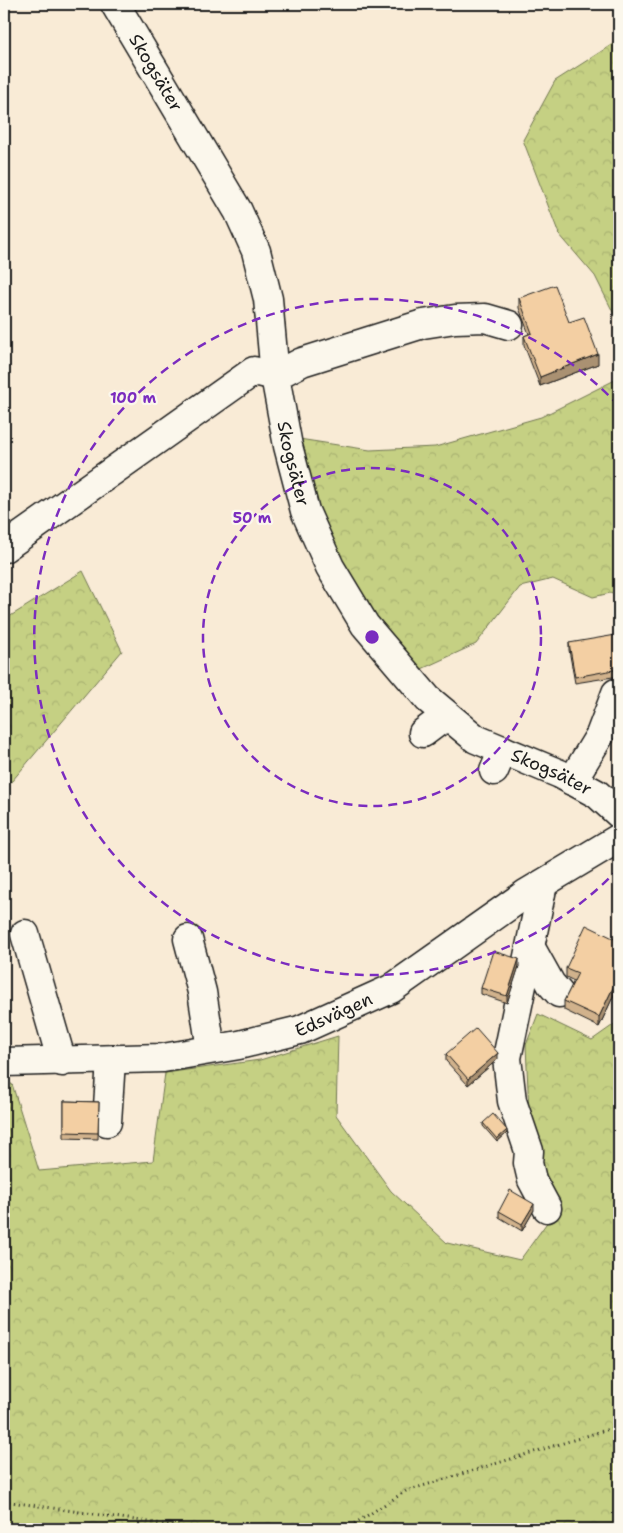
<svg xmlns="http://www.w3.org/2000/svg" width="623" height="1533" viewBox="0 0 623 1533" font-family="'Shantell Sans',sans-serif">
<defs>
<pattern id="forest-crowns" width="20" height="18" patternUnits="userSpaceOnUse" patternTransform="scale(1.25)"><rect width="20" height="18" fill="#c5d083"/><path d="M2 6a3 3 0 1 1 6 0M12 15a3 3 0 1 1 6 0" fill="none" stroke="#a9b271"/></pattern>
</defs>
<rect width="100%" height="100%" fill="#f9ebd6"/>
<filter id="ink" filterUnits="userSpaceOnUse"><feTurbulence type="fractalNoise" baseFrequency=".02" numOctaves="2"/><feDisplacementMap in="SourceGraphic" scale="10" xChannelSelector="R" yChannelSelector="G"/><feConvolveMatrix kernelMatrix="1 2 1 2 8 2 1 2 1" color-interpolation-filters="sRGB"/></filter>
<g filter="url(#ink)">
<g fill="url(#forest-crowns)" stroke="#707650">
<polygon points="619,40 619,324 595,276 559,234 523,140 555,81"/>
<polygon points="619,378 619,591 593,597 553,579 520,587 476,644 415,672 358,594 317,512 299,439 370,450 435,447 541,417"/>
<polygon points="83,571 122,651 12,781 4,784 4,620"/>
<polygon points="538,1014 592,1040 619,1021 619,1529 4,1529 4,1084 12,1084 39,1171 153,1161 165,1073 260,1060 338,1036 336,1115 391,1191 447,1243 520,1260 559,1206 530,1135 526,1045"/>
</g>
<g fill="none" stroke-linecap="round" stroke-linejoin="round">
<g stroke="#1c1c1c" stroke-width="31">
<g id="minor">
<path id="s1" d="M115 4 238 211 256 251 268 299 275 376 288 446 305 511 330 567 365 625 428 699 476 739 560 774 597 794 619 814"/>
<polyline points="4,548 254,371 275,376 302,362 423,324 455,319 485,318 509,325"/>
<polyline points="423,733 447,715"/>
<polyline points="494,771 503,750"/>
<polyline points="572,781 600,735 616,693"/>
<polyline points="543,884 507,1058 512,1101 529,1151 528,1163 532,1180 547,1208"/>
<polyline points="25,934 62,1062"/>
<polyline points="188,939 202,992 211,1049"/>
<polyline points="531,948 551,984 559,993"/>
<path id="s2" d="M4 1062 163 1058 239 1045 300 1030 391 989 527 893 619 838"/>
<polyline points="107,1122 111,1060"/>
</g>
</g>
<g stroke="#1c1c1c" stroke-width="3" stroke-dasharray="1 4" stroke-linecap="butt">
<polyline points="4,1501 197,1529"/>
<polyline points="346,1529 406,1491 619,1426"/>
</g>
<use href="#minor" stroke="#fbf7ec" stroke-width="28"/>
</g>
<g fill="#d1b28c" stroke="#1c1c1c">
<polygon points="519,298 569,322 598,364 540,386 524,345 524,336 529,334 519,308"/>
<polygon points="569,643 619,656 619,676 575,683 569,650"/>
<polygon points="619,941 619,984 599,1027 564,1010 564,1001 574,981 566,977 566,968"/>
<polygon points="519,966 507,1003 481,994 481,988"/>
<polygon points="446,1054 498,1059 468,1085 446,1061"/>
<polygon points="64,1101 99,1102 98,1139 64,1138"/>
<polygon points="483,1123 507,1133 497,1142 483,1126"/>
<polygon points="534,1210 522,1231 499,1217 499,1211"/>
</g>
<g fill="#aa9172" stroke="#1c1c1c">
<polygon points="598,354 598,364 540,386 540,377"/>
<polygon points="519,959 519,966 507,1003 507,996"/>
<polygon points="619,975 619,984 599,1027 599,1017"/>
<polygon points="498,1053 498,1059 468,1085 468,1079"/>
<polygon points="507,1130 507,1133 497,1142 497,1139"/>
<polygon points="534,1204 534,1210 522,1231 522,1224"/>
</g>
<g fill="#f3cfa3" stroke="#1c1c1c">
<polygon points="555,285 569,322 584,317 598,354 540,377 524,336 532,333 519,298"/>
<polygon points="616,635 619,656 619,669 575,677 569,643"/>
<polygon points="586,925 619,941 619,975 599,1017 564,1001 578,973 566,968"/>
<polygon points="493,951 519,959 507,996 481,988"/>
<polygon points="476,1028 498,1053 468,1079 446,1054"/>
<polygon points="64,1101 99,1102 98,1133 64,1132"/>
<polygon points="493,1114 507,1130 497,1139 483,1123"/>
<polygon points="510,1190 534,1204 522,1224 499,1211"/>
</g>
</g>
<g fill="none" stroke="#7b2cbf" stroke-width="2.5" stroke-dasharray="9 6">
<circle cx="372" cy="637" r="169"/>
<path d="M619 868A338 338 0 1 1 619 406"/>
</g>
<g text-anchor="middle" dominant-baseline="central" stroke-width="4.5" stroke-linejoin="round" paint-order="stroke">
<g font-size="18" fill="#1c1c1c" stroke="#fbf7ec">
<text stroke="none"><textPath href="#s1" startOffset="80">Skogsäter</textPath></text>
<text stroke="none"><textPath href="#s1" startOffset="501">Skogsäter</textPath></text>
<text stroke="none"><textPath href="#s1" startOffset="921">Skogsäter</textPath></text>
<text stroke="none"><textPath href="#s2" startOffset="336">Edsvägen</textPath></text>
</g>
</g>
<circle cx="372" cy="637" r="8" fill="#7b2cbf" stroke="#fbf7ec" stroke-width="2.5"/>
<g font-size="15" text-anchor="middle" font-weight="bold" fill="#7b2cbf" stroke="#fbf7ec" stroke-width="4.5" stroke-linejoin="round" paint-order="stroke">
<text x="133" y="403">100 m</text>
<text x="252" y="523">50 m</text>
</g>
<rect width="623" height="1533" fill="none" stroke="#fbf7ec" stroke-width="20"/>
<rect x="10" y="10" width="603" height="1513" fill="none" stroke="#1c1c1c" stroke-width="2" filter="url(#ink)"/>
</svg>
